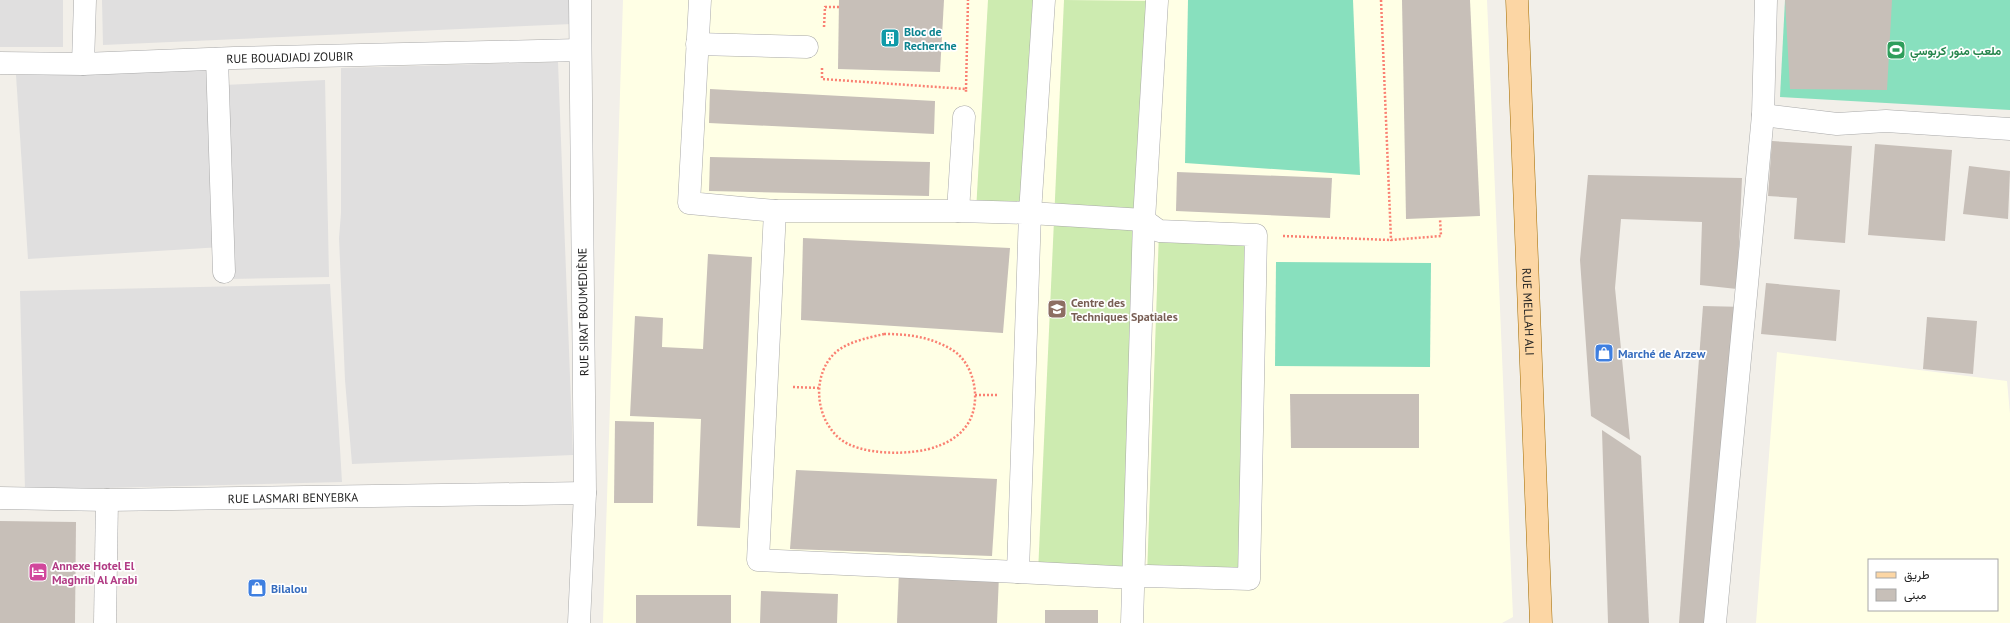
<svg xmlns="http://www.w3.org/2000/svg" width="2010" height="623" viewBox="0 0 2010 623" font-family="'PT Sans',Vazirmatn,sans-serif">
<rect width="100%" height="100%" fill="#f2efe9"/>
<g fill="#e0dfdf">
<rect x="0" y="0" width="63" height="47"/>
<polygon points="102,0 571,0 572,24 103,45"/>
<polygon points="558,62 573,455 352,464 345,380 339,238 341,213 341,68"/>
<polygon points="211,63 222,247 28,259 16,75"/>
<polygon points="325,80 329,277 229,279 224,85"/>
<polygon points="330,284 342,482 25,490 20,291"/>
</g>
<g fill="#ffffe5" fill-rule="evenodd">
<polygon points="623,0 1487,0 1513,617 1502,623 603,623"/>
<path d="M1777 352 2007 381 2010 414V623H1756ZM1869 560H1997V610H1869Z"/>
</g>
<g fill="#cdebb0">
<polygon points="988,0 1044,0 1030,213 976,211"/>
<polygon points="1064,0 1157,1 1134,578 1038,573"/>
<polygon points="1159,231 1256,235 1249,579 1147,576"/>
</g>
<g fill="#88e0be">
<polygon points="1188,0 1353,0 1360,175 1185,163"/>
<polygon points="1785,0 2010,0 2010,110 1780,97"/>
<polygon points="1276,262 1431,263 1430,367 1275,366"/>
</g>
<g fill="#c7bfb8">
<polygon points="839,0 944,0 940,72 838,69"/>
<polygon points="1402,0 1470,0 1480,216 1406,219"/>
<polygon points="1785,0 1892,0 1887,90 1790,89"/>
<polygon points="710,89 935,101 934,134 709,123"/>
<polygon points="1772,141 1852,146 1845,243 1794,239 1797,198 1768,196"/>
<polygon points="1875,144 1952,150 1945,241 1868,235"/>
<polygon points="710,157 930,162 929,196 709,191"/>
<polygon points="1969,166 2010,171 2008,219 1963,214"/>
<polygon points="1177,172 1332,178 1330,218 1176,211"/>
<polygon points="1588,175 1742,178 1737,289 1700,285 1702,222 1621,219 1615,288 1630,440 1591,416 1580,260"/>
<polygon points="803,238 1010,248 1003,333 801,320"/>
<polygon points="708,254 752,257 740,528 697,526 701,419 630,416 635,316 663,318 662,347 703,349"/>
<polygon points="1766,283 1840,290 1836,341 1761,334"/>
<polygon points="1703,306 1746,307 1715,623 1679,623"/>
<polygon points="1927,317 1977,321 1973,374 1923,369"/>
<polygon points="1290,394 1419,394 1419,448 1291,448"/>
<polygon points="615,421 654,422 653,503 614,503"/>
<polygon points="1602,430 1641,456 1649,623 1608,623"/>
<polygon points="796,470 997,479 992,556 790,549"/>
<polygon points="0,521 76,522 75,623 0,623"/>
<polygon points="899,571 999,575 997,623 897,623"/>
<polygon points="761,591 838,594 837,623 760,623"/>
<rect x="636" y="595" width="95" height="28"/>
<rect x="1045" y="610" width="53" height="13"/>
</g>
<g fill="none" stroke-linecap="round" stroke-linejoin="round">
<g stroke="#a9a9a9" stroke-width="23">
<g id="minor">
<polyline points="700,0 689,203 775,211 958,211 1030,213 1144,220 1159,231 1256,235 1249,579 1147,576 1134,578 1018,572 1030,213 1044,0"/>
<polyline points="697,44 807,47"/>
<polyline points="217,59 224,272"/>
<path id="s1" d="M0 63 83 64 234 58 579 50"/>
<polyline points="83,64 85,0"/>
<polyline points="1763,115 1837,124 1886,121 2010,129"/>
<polyline points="775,211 758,560 1018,572"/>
<polyline points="958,211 964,117"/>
<path id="s2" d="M0 498 107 500 585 493"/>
<polyline points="105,623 107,500"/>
<polyline points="579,623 585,493 580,0"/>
<polyline points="1132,623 1144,220 1157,1"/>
<polyline points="1715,623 1763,115 1766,0"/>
</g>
</g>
<g stroke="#a06b00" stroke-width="23">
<g id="major">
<path id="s3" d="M1517 0 1541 623"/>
</g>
</g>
<g stroke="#fa8072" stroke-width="2.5" stroke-dasharray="2 2" stroke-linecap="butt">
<polyline points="1381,0 1391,240 1441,236 1440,219"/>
<polyline points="824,27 825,7 839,7"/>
<polyline points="822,68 822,79 966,89 966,93"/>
<polyline points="966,89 968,0"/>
<polyline points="1283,236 1391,240"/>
<path d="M884 334C909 334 932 337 954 351 977 367 983 409 963 430 957 437 947 443 938 446 914 456 859 456 839 438 816 418 812 379 832 356 844 342 868 338 884 334Z"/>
<polyline points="793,387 819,388"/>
<polyline points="975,395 998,395"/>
</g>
<use href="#minor" stroke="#fff" stroke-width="22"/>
<use href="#major" stroke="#fcd6a4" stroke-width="22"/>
</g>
<defs>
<g id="building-square" transform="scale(1)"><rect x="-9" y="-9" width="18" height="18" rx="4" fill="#0f9aa8" stroke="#fff"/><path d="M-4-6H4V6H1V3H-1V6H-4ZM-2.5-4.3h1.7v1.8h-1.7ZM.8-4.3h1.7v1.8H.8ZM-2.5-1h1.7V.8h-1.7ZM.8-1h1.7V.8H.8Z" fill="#fff"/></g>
<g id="stadium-square" transform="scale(1)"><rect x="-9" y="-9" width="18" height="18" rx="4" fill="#2e9e5b" stroke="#fff"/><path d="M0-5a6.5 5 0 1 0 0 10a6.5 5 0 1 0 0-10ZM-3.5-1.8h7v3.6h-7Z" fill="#fff"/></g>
<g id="university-square" transform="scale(1)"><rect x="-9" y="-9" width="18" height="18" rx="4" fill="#8d6e63" stroke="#fff"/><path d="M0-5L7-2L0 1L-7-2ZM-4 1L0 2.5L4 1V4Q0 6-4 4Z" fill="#fff"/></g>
<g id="shop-square" transform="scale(1)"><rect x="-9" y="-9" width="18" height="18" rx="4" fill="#3f7fe0" stroke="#fff"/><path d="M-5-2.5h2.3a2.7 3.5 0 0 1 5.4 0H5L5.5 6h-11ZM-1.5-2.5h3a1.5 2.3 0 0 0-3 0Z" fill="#fff"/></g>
<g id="hotel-square" transform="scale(1)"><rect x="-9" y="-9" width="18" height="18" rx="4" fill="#d1479c" stroke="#fff"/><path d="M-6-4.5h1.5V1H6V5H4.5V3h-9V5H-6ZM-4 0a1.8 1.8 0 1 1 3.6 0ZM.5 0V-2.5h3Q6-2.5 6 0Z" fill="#fff"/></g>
</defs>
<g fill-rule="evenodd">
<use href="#building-square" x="890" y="38"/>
<use href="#stadium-square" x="1896" y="50"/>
<use href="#university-square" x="1057" y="309"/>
<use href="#shop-square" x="1604" y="353"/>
<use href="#hotel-square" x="38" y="572"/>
<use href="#shop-square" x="257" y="588"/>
</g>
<g text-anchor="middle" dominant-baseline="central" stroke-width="3.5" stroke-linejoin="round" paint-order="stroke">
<g font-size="12" font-weight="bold" fill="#0d838f" stroke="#fff" text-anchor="start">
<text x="904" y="31">Bloc de<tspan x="904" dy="14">Recherche</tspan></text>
</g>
<g font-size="12" font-weight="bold" fill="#27864d" stroke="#fff" text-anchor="start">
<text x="1910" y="50">ملعب منور كربوسي</text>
</g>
<g font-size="12" fill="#222" stroke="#fff">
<text stroke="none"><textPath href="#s1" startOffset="290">RUE BOUADJADJ ZOUBIR</textPath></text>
<text transform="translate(583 312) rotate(-91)">RUE SIRAT BOUMEDIÈNE</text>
<text stroke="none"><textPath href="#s3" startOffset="312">RUE MELLAH ALI</textPath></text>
<text stroke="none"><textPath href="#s2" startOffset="293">RUE LASMARI BENYEBKA</textPath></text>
</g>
<g font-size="12" font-weight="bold" fill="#785e54" stroke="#fff" text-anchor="start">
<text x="1071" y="302">Centre des<tspan x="1071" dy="14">Techniques Spatiales</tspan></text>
</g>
<g font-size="12" font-weight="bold" fill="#366cbe" stroke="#fff" text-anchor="start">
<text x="1618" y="353">Marché de Arzew</text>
<text x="271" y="588">Bilalou</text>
</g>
<g font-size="12" font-weight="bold" fill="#b23c85" stroke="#fff" text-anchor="start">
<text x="52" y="565">Annexe Hotel El<tspan x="52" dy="14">Maghrib Al Arabi</tspan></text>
</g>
</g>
<rect x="1868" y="559" width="130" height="52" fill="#ffffff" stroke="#a7a7a7"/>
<rect x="1876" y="572" width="20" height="6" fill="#fcd6a4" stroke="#a7a7a7"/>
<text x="1904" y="579" font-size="12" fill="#222222">طريق</text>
<rect x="1876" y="589" width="20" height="12" fill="#c7bfb8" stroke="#a7a7a7"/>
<text x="1904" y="599" font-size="12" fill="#222222">مبنى</text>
</svg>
